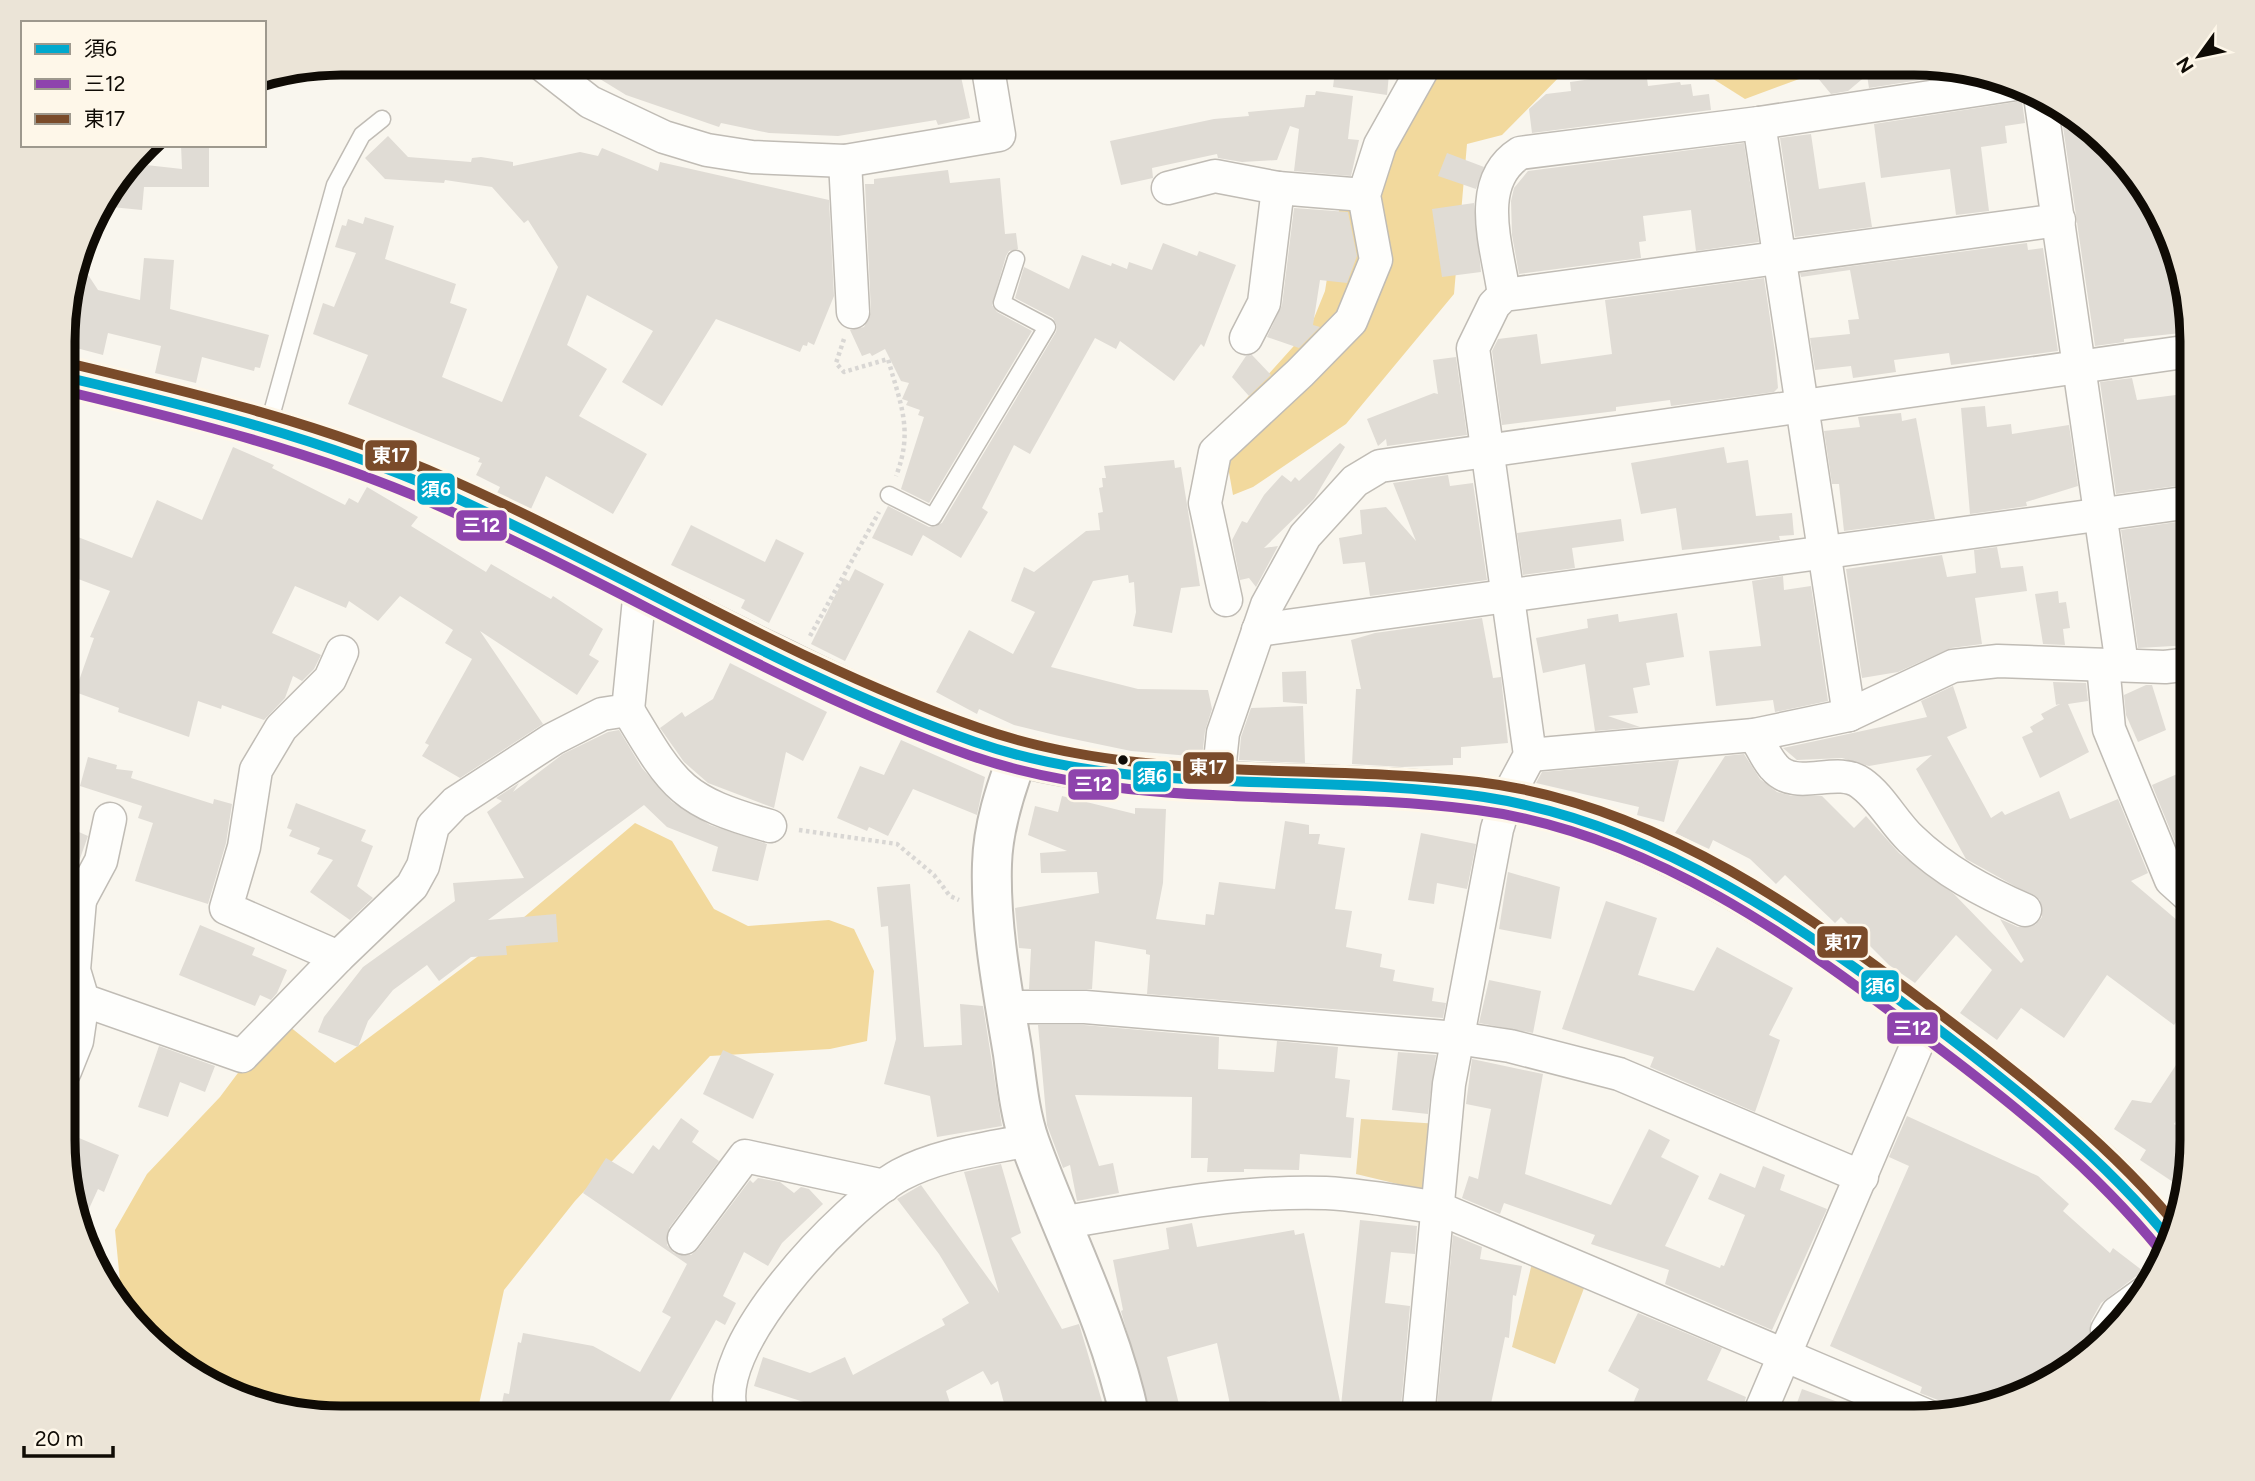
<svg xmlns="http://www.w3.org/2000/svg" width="2255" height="1481" viewBox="0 0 2255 1481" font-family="Figtree,'Noto Sans JP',sans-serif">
<rect width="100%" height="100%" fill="#f9f6ee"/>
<g fill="#edd9aa">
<polygon points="1361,1119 1440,1124 1427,1191 1356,1174"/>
<polygon points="1532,1263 1586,1283 1555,1364 1512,1347"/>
</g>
<g fill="#f2d99d">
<polygon points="1409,63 1573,63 1502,135 1467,144 1454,294 1346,424 1253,487 1233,495 1221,427 1310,328 1325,291 1337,216 1360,157"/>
<polygon points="1688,63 1814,63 1802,78 1745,99"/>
<polygon points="635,823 672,841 714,909 748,926 829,920 854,929 874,971 867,1041 830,1049 710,1056 575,1201 504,1290 476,1418 341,1418 252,1403 186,1371 122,1302 115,1230 147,1174 220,1097 279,1018 335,1063 477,957"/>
</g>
<g fill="#e0dcd5">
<polygon points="574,63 958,63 970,118 938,125 936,120 838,136 769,133 721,123 719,127 626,95"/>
<polygon points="1336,63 1390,63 1387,95 1333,87"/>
<polygon points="1604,63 1645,63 1648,86 1680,82 1681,85 1691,84 1693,96 1709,94 1711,110 1532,133 1529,109 1546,94 1571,91 1570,82 1606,77"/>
<polygon points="1834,63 1914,63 1970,72 1869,88 1867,75 1848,91 1831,94 1817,77"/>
<polygon points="1316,91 1353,96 1348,139 1359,140 1351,176 1294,171 1299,129 1290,126 1277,160 1242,162 1218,158 1217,154 1152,168 1153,178 1121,185 1110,141 1214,119 1249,116 1248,112 1304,107 1306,95 1315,95"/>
<polygon points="2022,101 2025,123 2005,126 2007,143 1981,147 1989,211 1956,215 1950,169 1881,178 1874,124"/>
<polygon points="2060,106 2069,110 2155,203 2191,332 2124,339 2124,342 2095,346"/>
<polygon points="1811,134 1819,189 1865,182 1872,227 1795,237 1780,138"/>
<polygon points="388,136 408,157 471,162 472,158 481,157 513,162 513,166 580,152 598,156 602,148 658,171 660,162 829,200 834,296 814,345 808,342 807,346 803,345 800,352 716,319 662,406 622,382 653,331 587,295 567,345 607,369 579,416 647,454 613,514 546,476 531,509 497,493 500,487 476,475 482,463 478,462 480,458 348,404 368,355 313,334 323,303 334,307 356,253 335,247 342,225 346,226 348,219 363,224 365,217 394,226 385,259 456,284 450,303 467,309 442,377 502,402 558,267 528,220 524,223 492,187 445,180 444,183 385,179 365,158"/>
<polygon points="1744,143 1759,242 1696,251 1691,210 1643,216 1646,241 1639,242 1641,258 1519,274 1512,235 1511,201 1514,188 1528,171"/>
<polygon points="181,145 209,145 209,187 144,187 142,210 101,206 147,146 146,165 182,169"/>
<polygon points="1447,153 1484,167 1476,189 1438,176"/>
<polygon points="948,170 950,183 1000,178 1005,234 1016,233 1018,249 1009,251 1006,256 992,305 997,312 1032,331 929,503 901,489 924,417 918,415 920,410 906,405 908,401 902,399 909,383 901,381 885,349 872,356 870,353 862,356 850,330 864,327 871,312 865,184 874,184 874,179"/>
<polygon points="1474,203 1481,272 1442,277 1432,209"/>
<polygon points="1294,208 1348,212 1357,256 1347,283 1320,280 1313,325 1320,327 1299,348 1267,337 1282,305"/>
<polygon points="1163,243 1197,256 1199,251 1236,265 1204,347 1201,344 1174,381 1120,341 1116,349 1095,338 1030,454 1014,445 982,508 988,512 961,558 923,535 912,556 872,538 888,506 929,527 942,523 1056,332 1057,326 1053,318 1015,298 1024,267 1069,289 1082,255 1111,266 1112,263 1127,269 1129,262 1152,270"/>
<polygon points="2027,243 2028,250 2043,248 2058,351 1951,365 1949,353 1894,360 1896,372 1853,378 1851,366 1815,370 1810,338 1850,334 1848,320 1859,319 1850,270 1801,277 1800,273"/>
<polygon points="144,258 174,260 170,309 269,335 260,368 255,367 254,371 202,357 196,383 155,373 161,346 108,333 103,355 65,345 65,305 79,261 98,290 140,300"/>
<polygon points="1764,278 1775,352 1778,388 1774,392 1671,406 1670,400 1616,407 1616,411 1502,425 1492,351 1498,339 1537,334 1541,364 1612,354 1605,300"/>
<polygon points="1252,355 1271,375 1249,396 1232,377 1246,356"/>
<polygon points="1456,357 1467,435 1387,446 1386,439 1378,446 1367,419 1434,393 1438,394 1433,360"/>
<polygon points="2132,378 2137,400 2191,393 2191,484 2116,494 2100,382"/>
<polygon points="1985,406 1987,427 2011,424 2012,434 2069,425 2078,486 2026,502 2027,506 1970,514 1961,408"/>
<polygon points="1901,413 1902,421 1916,418 1935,519 1844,531 1839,484 1832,484 1824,431 1860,427 1858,417"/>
<polygon points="1340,443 1345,447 1314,499 1264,548 1278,546 1256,587 1249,578 1240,580 1232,540 1242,521 1247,523 1264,495 1282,475 1291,482 1295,477 1299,481"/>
<polygon points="233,447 274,465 272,468 345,505 349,498 358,503 367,487 418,517 411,526 486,572 491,564 551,599 553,596 603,629 589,655 599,661 577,695 480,631 543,724 460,778 422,756 429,745 425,743 472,659 445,643 453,630 400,596 378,621 349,601 346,608 295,586 272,633 321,655 314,669 302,681 293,676 285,698 264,720 222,705 221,709 198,701 189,737 118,712 119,708 75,692 94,638 90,637 110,591 65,574 65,532 132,558 157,500 202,520"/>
<polygon points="1724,447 1727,463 1748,460 1756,516 1792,513 1794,535 1779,536 1780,540 1682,550 1676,508 1641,514 1631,463"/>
<polygon points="1174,460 1175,468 1181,467 1200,586 1181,588 1172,633 1133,626 1136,612 1134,582 1129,583 1128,575 1093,581 1051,667 1138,689 1208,690 1212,709 1205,731 1202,757 1131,751 1059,736 1014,725 979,709 977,714 936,692 969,630 1013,654 1035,612 1011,601 1024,567 1034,572 1086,531 1100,530 1098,513 1103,512 1099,488 1103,487 1102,478 1106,478 1104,466"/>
<polygon points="1448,475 1450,486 1473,483 1487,580 1370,596 1365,562 1343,564 1339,538 1362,534 1360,510 1386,507 1416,541 1393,483"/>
<polygon points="1621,519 1624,541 1572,548 1575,568 1523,575 1517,533"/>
<polygon points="2191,520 2191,645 2138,648 2121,530"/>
<polygon points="691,525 765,562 776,539 804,553 769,623 741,608 745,600 671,565"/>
<polygon points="1997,547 2001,568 2023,566 2027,591 1975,598 1982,644 1951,648 1898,672 1862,678 1846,569 1942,555 1947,577 1976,573 1974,550"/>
<polygon points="855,569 884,584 845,661 811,644 844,578 849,581"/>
<polygon points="1783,576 1784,590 1811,586 1828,701 1775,712 1773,700 1716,706 1709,651 1761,646 1752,581"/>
<polygon points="2058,591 2059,603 2066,602 2070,628 2063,629 2065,645 2043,644 2035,594"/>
<polygon points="1677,613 1684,657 1646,663 1650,685 1633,688 1638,713 1608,716 1640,727 1595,731 1585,664 1543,673 1536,638 1588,628 1587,619 1618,614 1619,622"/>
<polygon points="1482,618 1493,678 1501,677 1508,743 1461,747 1461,758 1453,758 1453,765 1402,767 1352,764 1356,689 1361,689 1351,640 1375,633"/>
<polygon points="730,663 827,712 803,761 786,752 774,808 708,783 684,762 660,728 682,712 685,717 713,699"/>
<polygon points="1306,671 1307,704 1283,702 1282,672"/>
<polygon points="2053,682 2086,683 2088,701 2068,704 2089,752 2040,778 2022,737 2033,732 2030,727 2044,719 2041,714 2060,704 2056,705"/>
<polygon points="2146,685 2152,685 2166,730 2138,742 2126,715 2124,695"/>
<polygon points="1953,686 1967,728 1947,737 1991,818 2002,811 2005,815 2059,791 2070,819 2118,799 2148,873 2131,881 2191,932 2191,1002 2174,1025 2107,975 2064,1038 2021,1008 1997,1040 1960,1013 1992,970 1956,935 1915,983 1889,965 1841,917 1835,923 1785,875 1776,884 1750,859 1713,840 1709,849 1675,833 1725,756 1744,754 1760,779 1777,792 1792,796 1822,796 1854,828 1866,816 1899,853 1954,894 2021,963 2024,960 2000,919 2018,927 2035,925 2042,917 2040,900 1966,859 1916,769 1932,755 1869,766 1842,758 1797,760 1783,748 1927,717 1921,701"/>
<polygon points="1303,706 1305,763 1239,760 1241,737 1251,708"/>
<polygon points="619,730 642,768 672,802 710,825 767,844 758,881 712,871 718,847 667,827 644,805 488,920 556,914 558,942 506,946 507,955 471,957 439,981 427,965 393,990 368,1021 358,1047 318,1032 324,1017 363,967 455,901 453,883 524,878 487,812 502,801 496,798 519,783 513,792 563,754 608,732"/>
<polygon points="901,740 985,777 977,815 913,789 888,836 869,827 867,831 837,818 860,766 884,775"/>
<polygon points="88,757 117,765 116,769 133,771 131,778 213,804 214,799 232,804 226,843 208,904 135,881 153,823 138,818 142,806 80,786"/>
<polygon points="1679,760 1664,822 1637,815 1639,807 1536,783 1542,772"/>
<polygon points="2191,768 2191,851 2182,854 2182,859 2152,785"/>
<polygon points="1062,796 1135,814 1135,808 1166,809 1163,883 1156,919 1205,925 1206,914 1214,915 1219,882 1275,889 1285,821 1309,825 1309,834 1320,834 1318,844 1345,848 1335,909 1352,911 1346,947 1382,954 1380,967 1395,970 1393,981 1434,988 1432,1001 1446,1003 1443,1018 1147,994 1150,955 1146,954 1146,950 1095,941 1092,989 1029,989 1031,949 1019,948 1015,908 1099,893 1097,872 1041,873 1040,853 1067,851 1028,835 1035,806 1058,812"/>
<polygon points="296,803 366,830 361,841 373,846 357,886 373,898 350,920 310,892 333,860 317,854 320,848 289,836 292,830 287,828"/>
<polygon points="65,826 88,836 77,867 65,862"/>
<polygon points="1421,833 1476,844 1467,889 1437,883 1434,904 1408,900"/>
<polygon points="1508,872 1560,887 1551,939 1499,929"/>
<polygon points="910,884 924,1047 962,1045 960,1004 983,1006 1002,1126 937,1137 930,1096 884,1084 896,1039 888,926 881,927 877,887"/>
<polygon points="1606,901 1657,918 1638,975 1694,991 1717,947 1793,988 1769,1035 1780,1040 1755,1112 1650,1067 1654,1057 1562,1029"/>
<polygon points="200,925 255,948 252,955 287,970 277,993 271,1000 260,995 255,1006 179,975"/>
<polygon points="1489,980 1541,991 1533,1033 1479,1023"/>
<polygon points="1038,1025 1084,1025 1219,1037 1218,1069 1274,1072 1277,1041 1338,1047 1335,1078 1350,1080 1346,1117 1354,1118 1351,1158 1300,1154 1299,1170 1244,1169 1244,1172 1207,1172 1208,1158 1191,1158 1192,1097 1075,1095 1099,1166 1113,1163 1119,1193 1077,1201 1070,1165 1063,1168 1047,1125"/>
<polygon points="159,1046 215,1066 205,1092 180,1082 168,1117 138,1107"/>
<polygon points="723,1050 774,1074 753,1119 703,1094"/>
<polygon points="1398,1052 1436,1055 1428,1114 1392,1110"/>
<polygon points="1472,1059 1543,1074 1525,1174 1611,1205 1649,1129 1670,1140 1661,1157 1699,1176 1665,1246 1720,1268 1721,1265 1724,1266 1745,1215 1708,1199 1720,1173 1755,1188 1763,1166 1785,1175 1780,1190 1827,1209 1772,1330 1665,1284 1669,1270 1591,1244 1595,1235 1504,1203 1500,1214 1462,1198 1469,1176 1478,1179 1491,1109 1466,1104"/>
<polygon points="2176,1065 2191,1075 2191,1098 2174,1124 2187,1132 2176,1149 2191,1159 2185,1190 2140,1160 2146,1150 2114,1129 2132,1100 2151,1103"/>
<polygon points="1907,1116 2038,1176 2069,1204 2063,1211 2110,1253 2113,1248 2147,1274 2135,1277 2101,1303 2091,1321 2091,1339 2086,1349 2052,1381 1947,1413 1938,1400 1920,1393 1922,1387 1830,1346 1909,1166 1889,1157"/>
<polygon points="681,1118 699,1131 692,1142 719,1161 669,1228 667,1245 674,1253 691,1255 698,1249 750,1180 753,1183 758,1178 780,1182 794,1193 801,1187 809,1189 823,1204 782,1243 768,1266 744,1252 723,1296 736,1303 725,1325 716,1320 660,1418 499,1418 504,1393 509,1394 518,1342 521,1343 523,1333 593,1346 640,1372 671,1317 662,1312 687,1264 583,1193 606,1158 633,1174 653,1145 659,1150"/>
<polygon points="65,1132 119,1155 104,1192 98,1189 82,1224 65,1176"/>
<polygon points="1001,1164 1021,1233 1011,1238 1062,1329 1079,1324 1107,1418 1008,1418 998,1381 991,1385 983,1371 946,1391 955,1418 900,1418 897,1409 864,1418 797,1418 796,1409 813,1405 754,1386 763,1357 810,1373 845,1357 853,1375 945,1325 942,1319 969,1303 939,1254 897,1199 921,1185 999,1293 964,1172"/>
<polygon points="1360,1220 1417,1226 1415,1254 1391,1252 1385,1303 1410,1306 1400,1418 1340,1414 1272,1418 1270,1401 1231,1409 1217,1343 1167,1357 1180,1408 1151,1416 1121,1311 1123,1310 1113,1260 1169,1249 1166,1228 1192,1223 1197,1247 1294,1230 1295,1235 1304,1233 1341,1406"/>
<polygon points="1453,1235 1482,1247 1480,1259 1522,1266 1516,1296 1513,1295 1509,1338 1505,1337 1488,1418 1436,1418"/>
<polygon points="1638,1313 1722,1348 1707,1380 1746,1397 1740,1418 1693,1418 1673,1408 1669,1418 1627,1418 1639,1389 1608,1371"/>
<polygon points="1802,1389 1871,1414 1871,1417 1792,1417"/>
</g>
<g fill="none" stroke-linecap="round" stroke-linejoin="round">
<g stroke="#c0bcb5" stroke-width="19">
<g id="lane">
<polyline points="268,427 335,185 362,135 382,119"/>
<polyline points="889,495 933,517 1047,327 1002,303 1016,259"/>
</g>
</g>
<g stroke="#c0bcb5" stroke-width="35">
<g id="street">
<polyline points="540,63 590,102 664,137 707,150 752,157 845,161 999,135 987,63"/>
<polyline points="2040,96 2122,665"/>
<polyline points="1759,123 1849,715"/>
<polyline points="845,161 853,312"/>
<polyline points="1168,188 1215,176 1278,188"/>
<path d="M1504 295C1498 249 1473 183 1520 153L1759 123 2016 84"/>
<polyline points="1246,338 1264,303 1278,188 1364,195"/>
<polyline points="1226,600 1205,503 1215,452 1300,373 1351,321 1376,260 1364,195 1380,145 1426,63"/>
<polyline points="1258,630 2191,502"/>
<polyline points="2103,665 2109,729 2171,880 2191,898"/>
<path d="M628 710C674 787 681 801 770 826"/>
<path d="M1754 735C1761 745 1766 758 1774 767 1796 793 1836 765 1861 783 1881 797 1893 822 1911 839 1944 871 1984 892 2025 910"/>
<polyline points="1530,755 1754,735 1849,715 1953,666 1998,661 2165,667 2191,664"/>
<polyline points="1218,780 1223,733 1267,605 1305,536 1355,481 1380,466 2191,351"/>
<polyline points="65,892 80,900 101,861 110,819"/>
<polyline points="80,900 74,970 83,1000 242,1056 338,957 412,886 423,866 433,826 455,803 553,739 602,714 628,710 640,589"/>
<polyline points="338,957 226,908 244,847 256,770 281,728 330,679 342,652"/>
<polyline points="1005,1007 1085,1007 1457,1038 1510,1046 1619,1074 1862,1177"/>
<polyline points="65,1071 77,1041 83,1000"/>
<path d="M1061 1223C1149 1208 1237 1190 1326 1193 1364 1195 1401 1202 1438 1208L1930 1417"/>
<polyline points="684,1238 745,1156 884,1186"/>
<polyline points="2107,1330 2117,1313 2146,1292"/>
<polyline points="1758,1417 1927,1021"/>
<path d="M734 1418C701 1353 848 1204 900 1175 939 1154 986 1149 1029 1140"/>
<polyline points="1418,1418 1449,1084 1497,829 1506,800 1530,755 1473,348 1494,305 1504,295 2059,220"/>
</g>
</g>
<g stroke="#c0bcb5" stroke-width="42">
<path id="secondary" d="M1018 756C1005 790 993 827 992 864 990 927 1003 993 1013 1054 1017 1084 1020 1115 1030 1143 1063 1234 1110 1323 1130 1418"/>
</g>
<g stroke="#c0bcb5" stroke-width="42">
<path id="primary" d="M65 377C194 407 324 438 445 493 555 544 662 600 771 653 831 682 890 712 953 734 982 744 1011 755 1042 762 1187 792 1338 777 1485 797 1658 821 1822 940 1957 1044 2034 1104 2111 1163 2171 1241"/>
</g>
<g stroke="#d9d7d4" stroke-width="4.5" stroke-dasharray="3.5 3.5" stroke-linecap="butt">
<path d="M844 339 836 363 844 372 888 359C900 403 914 430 896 476"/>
<polyline points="810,636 879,512"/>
<polyline points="799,830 897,844 934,875 950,896 959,900"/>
</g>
<use href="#lane" stroke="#fefefc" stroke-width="16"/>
<use href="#street" stroke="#fefefc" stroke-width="32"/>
<use href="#secondary" stroke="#fefefc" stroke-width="38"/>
<use href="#primary" stroke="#fefefc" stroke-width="38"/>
<g stroke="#fef7e9" stroke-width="16">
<path id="bus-1" d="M65 377C194 407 324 439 445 493 623 573 790 677 975 742 1139 799 1315 771 1484 797 1656 823 1803 927 1938 1029 2022 1093 2104 1159 2171 1241"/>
</g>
<g stroke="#fef7e9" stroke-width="16">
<path id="bus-2" d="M65 391C190 421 314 452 432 503 613 582 782 689 969 755 1133 812 1308 788 1477 810 1647 832 1795 938 1928 1040 2012 1103 2093 1168 2160 1250"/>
</g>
<g stroke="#fef7e9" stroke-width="16">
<path id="bus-3" d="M68 363C198 394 327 425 449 479 627 558 794 664 979 728 1138 784 1312 763 1478 782 1657 803 1813 917 1952 1023 2033 1085 2113 1148 2178 1227"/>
</g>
<use href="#bus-1" stroke="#00a9ce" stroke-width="10"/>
<use href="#bus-2" stroke="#8e44ad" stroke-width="10"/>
<use href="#bus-3" stroke="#7a4b2a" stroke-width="10"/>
</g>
<circle fill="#0f0b05" stroke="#fef7e9" stroke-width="2.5" cx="1123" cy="760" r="6"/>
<path d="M0 0H2255V1481H0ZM341 75H1914A266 266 0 0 1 2180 341V1140A266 266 0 0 1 1914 1406H341A266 266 0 0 1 75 1140V341A266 266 0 0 1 341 75Z" fill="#ebe4d7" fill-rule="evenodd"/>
<path fill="none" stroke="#0f0b05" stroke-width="9" d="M341 75H1914A266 266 0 0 1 2180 341V1140A266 266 0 0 1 1914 1406H341A266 266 0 0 1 75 1140V341A266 266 0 0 1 341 75Z"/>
<g stroke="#fef7e9" stroke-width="2.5">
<rect x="364" y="439" width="54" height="33" rx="7" fill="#7a4b2a"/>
<rect x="416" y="472" width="40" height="34" rx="7" fill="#00a9ce"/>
<rect x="455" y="509" width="53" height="33" rx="7" fill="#8e44ad"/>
<rect x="1182" y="751" width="53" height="34" rx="7" fill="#7a4b2a"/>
<rect x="1132" y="760" width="40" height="33" rx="7" fill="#00a9ce"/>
<rect x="1067" y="768" width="53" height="33" rx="7" fill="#8e44ad"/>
<rect x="1816" y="925" width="53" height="34" rx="7" fill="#7a4b2a"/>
<rect x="1860" y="969" width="40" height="34" rx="7" fill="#00a9ce"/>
<rect x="1886" y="1011" width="53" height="34" rx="7" fill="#8e44ad"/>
</g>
<g font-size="19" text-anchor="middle" font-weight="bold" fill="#fff">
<text x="391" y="462">東17</text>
<text x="436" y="496">須6</text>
<text x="481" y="532">三12</text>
<text x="1208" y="774">東17</text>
<text x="1152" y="783">須6</text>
<text x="1093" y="791">三12</text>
<text x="1843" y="949">東17</text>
<text x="1880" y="993">須6</text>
<text x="1912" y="1035">三12</text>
</g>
<rect x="21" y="21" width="245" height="126" fill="#fef7e9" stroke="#9e998e" stroke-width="2"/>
<rect x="35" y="44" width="35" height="10" fill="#00a9ce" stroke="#9e998e" stroke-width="2"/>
<text x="84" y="56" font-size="21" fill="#0f0b05">須6</text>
<rect x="35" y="79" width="35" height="10" fill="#8e44ad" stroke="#9e998e" stroke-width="2"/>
<text x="84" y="91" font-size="21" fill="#0f0b05">三12</text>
<rect x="35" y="114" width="35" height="10" fill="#7a4b2a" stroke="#9e998e" stroke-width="2"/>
<text x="84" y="126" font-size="21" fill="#0f0b05">東17</text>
<g transform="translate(2199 56) rotate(237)" stroke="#fef7e9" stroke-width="5" paint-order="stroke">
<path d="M0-5L12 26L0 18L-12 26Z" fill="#0f0b05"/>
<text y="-10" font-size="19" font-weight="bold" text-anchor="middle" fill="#0f0b05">N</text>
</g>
<path d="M24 1446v10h89v-10" fill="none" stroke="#0f0b05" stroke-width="3.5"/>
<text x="35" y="1446" font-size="21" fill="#0f0b05" stroke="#fef7e9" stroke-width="5" paint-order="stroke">20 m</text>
</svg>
